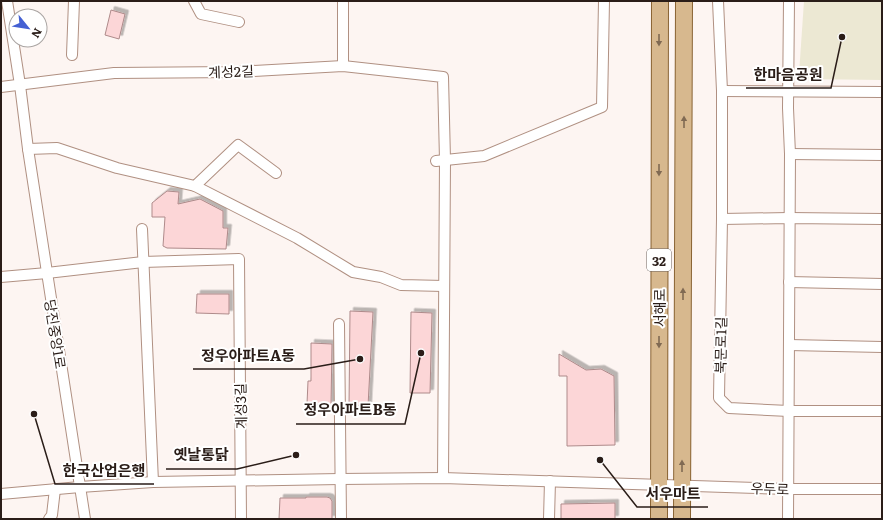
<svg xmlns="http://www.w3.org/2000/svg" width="883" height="520" viewBox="0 0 883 520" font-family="Literata,'Noto Sans KR',serif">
<defs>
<filter id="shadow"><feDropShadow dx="3.5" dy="-3.5" stdDeviation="0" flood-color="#0004"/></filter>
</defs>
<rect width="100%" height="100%" fill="#fdf5f2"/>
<polygon fill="#ece8d3" points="804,1 882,1 882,80 803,79 799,74"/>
<g fill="#fcd6d7" stroke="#ae8a8a" filter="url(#shadow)">
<polygon points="111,10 125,14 119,39 105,35"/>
<polygon points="167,191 179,192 178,204 200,199 223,211 223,228 228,228 226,249 167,248 163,246 165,217 152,217 152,203"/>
<polygon points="197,294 229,294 229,314 196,313"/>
<polygon points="350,311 373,312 368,406 349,406"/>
<polygon points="411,312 432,313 430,393 410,393"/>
<polygon points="311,343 332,344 331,405 307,404 308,381 311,381"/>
<polygon points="559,354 586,370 601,369 614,376 615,445 567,446 567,376 559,376"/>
<polygon points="306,497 327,497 330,498 332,501 332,519 279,519 280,498 306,498"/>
<polygon points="615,503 615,519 561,519 561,504"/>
</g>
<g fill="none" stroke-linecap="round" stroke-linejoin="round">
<g stroke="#b09082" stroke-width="12">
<g id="minor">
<polyline points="7,1 20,85 28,149 85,519"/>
<polyline points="194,1 201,14 239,22"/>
<polyline points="343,1 343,66"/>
<polyline points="718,1 722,91 722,219"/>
<polyline points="72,55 74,1"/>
<polyline points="1,87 114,73 234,72 343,66 443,77 445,160 443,478"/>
<polyline points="722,91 882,92"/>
<polyline points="28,149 57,148 117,168 195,186 238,145 276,173"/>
<polyline points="790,154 882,155"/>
<polyline points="436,161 484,156 602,107 604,1"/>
<polyline points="195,186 297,238 353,272 381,277 401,285 444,286"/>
<polyline points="882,219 789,218 722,219 719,398 729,408 789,411 882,411"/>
<polyline points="142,229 153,482"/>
<polyline points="1,277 47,273 143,262 239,259 241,519"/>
<polyline points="789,282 882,284"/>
<polyline points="339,324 341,519"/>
<polyline points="789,345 882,347"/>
<polyline points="1,494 80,487 153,482 340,479 443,478 788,489 882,489"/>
<polyline points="49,519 52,515 55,489"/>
<polyline points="549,519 550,481"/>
<polyline points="788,519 790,154 788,108 789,1"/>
</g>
</g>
<g stroke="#896333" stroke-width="18">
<g id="primary">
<polyline points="659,519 660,1"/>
<polyline points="682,519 684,1"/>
</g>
</g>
<use href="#minor" stroke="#fff" stroke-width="10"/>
<use href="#primary" stroke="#d7b88e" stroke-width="16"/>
</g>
<defs><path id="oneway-solid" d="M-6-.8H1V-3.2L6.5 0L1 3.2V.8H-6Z"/></defs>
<g fill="#806a53">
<use href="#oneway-solid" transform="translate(659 40) rotate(90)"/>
<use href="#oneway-solid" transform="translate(684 122) rotate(-90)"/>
<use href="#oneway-solid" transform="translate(659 170) rotate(90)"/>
<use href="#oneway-solid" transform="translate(683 294) rotate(-90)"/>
<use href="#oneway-solid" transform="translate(659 342) rotate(90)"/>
<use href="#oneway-solid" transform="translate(682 466) rotate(-90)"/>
</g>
<g text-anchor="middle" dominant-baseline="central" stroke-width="4" stroke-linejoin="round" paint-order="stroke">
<rect fill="#fff" stroke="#6a615d" stroke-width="1" x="647" y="249" width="24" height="22" rx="3"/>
<g font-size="13" font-weight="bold" fill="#2a1d18">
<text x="659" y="260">32</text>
</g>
<g font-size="14" fill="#2a1d18" stroke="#fff">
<text transform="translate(231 71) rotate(-2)">계성2길</text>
<text transform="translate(659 308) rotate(-90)">서해로</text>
<text transform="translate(56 334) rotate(81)">당진중앙1로</text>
<text transform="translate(720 345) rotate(-89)">북문로1길</text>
<text transform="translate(240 406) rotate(-91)">계성3길</text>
<text transform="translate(770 488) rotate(2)">우두로</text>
</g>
</g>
<path fill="none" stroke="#2a1d18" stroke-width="1.5" d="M842 37L831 88H746M360 359L304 369H193M421 353L405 424H296M296 455L237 469H166M34 414L55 484H154M600 460L637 507H708"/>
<g fill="#2a1d18" stroke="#fff" stroke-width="1.5">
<circle cx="842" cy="37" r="4"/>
<circle cx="360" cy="359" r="4"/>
<circle cx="421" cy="353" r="4"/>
<circle cx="296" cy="455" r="4"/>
<circle cx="34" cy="414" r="4"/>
<circle cx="600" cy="460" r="4"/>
</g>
<g font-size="15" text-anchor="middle" font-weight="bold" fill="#2a1d18" stroke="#fff" stroke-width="4" stroke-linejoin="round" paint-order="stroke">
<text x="788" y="80">한마음공원</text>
<text x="248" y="361">정우아파트A동</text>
<text x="350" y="415">정우아파트B동</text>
<text x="201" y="460">옛날통닭</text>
<text x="104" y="476">한국산업은행</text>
<text x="673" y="499">서우마트</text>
</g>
<rect width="883" height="520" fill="none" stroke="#2a1d18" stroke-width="4"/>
<g transform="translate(28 28) rotate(120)"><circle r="19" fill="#ffffff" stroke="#aaa5a3"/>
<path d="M0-3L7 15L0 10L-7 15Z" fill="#4460d3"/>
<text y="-6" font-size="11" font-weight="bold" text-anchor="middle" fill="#2a1d18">N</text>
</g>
</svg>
